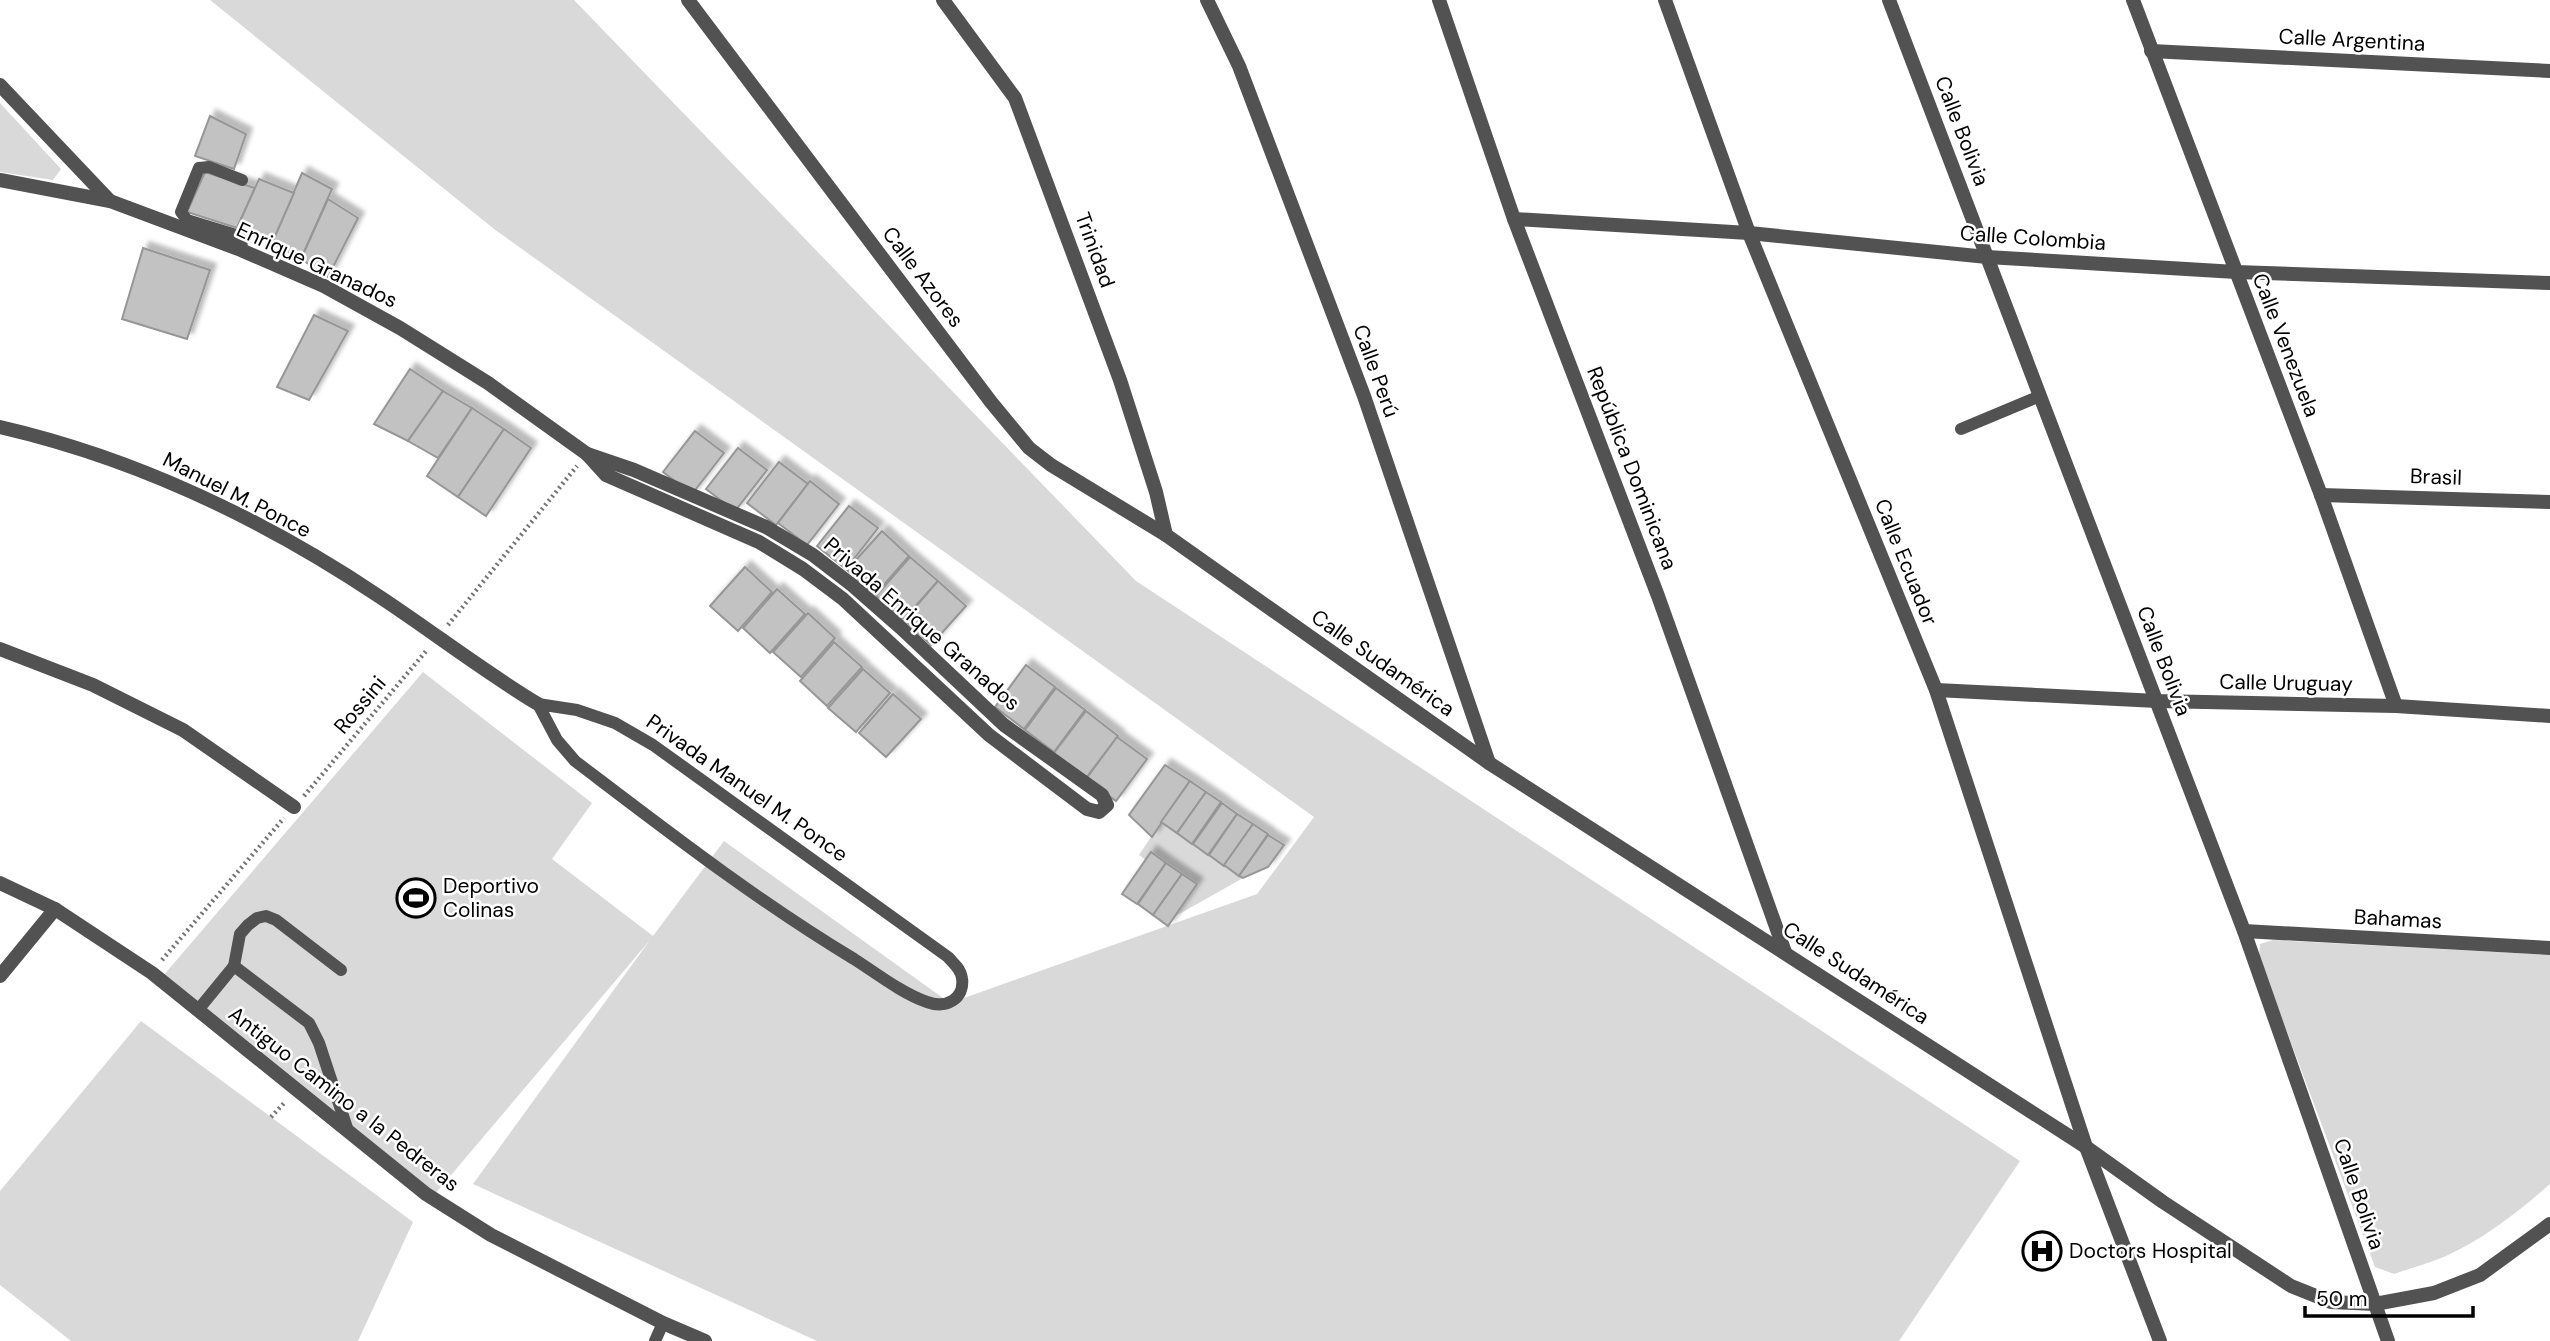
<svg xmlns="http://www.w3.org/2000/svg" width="2550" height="1341" viewBox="0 0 2550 1341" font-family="'DM Sans',sans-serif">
<defs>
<filter id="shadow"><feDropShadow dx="6" dy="-6" stdDeviation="2" flood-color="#0004"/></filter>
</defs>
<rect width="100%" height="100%" fill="#fff"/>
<g fill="#d9d9d9">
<polygon points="210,0 574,0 1136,581 2020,1161 1899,1341 817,1341 473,1184 650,940 435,1194 163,976 423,672 592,803 552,859 653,936 724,841 950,1003 1257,894 1314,817 494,229"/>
<polygon points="0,103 61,169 53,180 0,172"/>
<polygon points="1161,822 1243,878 1174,917 1197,884 1151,852 1146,860 1139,855"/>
<path d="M2273 940 2550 955V1184C2518 1212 2485 1238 2446 1256 2429 1263 2411 1268 2394 1274L2375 1267 2259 957 2260 944Z"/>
<polygon points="141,1021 413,1222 358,1341 71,1341 0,1285 0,1191"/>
</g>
<g fill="#c2c2c2" stroke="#969696" stroke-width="2" filter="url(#shadow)">
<polygon points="210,116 246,134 234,169 195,156"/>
<polygon points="205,172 255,188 237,228 187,212"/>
<polygon points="302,173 332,189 301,259 272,243"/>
<polygon points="259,179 294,193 272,243 237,228"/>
<polygon points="328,199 358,218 328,277 301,259"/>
<polygon points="143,248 210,270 187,339 122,319"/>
<polygon points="314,315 348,331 309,400 277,387"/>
<polygon points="410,369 443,391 408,441 374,424"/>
<polygon points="443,391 472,408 438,458 408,441"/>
<polygon points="472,408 504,429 458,497 427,476"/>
<polygon points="504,429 531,448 486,516 458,497"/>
<polygon points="695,431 724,453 692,494 663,472"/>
<polygon points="738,448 767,470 735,511 706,489"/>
<polygon points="779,462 808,484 776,525 747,503"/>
<polygon points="810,481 839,504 807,545 778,523"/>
<polygon points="849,506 878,528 846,569 817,546"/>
<polygon points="882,531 909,556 875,595 847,570"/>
<polygon points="910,557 938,581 903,620 876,596"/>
<polygon points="745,567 772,592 738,631 710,606"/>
<polygon points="938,581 966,606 931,645 904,620"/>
<polygon points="777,589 805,614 770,653 743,628"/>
<polygon points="808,613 835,638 801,677 773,652"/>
<polygon points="834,642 862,667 827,706 800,681"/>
<polygon points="1026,665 1055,687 1024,729 995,707"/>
<polygon points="863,669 890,693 856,732 828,708"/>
<polygon points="1056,688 1085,710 1054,752 1025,730"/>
<polygon points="893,694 921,719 886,757 859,733"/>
<polygon points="1086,711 1118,736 1086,778 1054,753"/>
<polygon points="1117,737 1147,759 1116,801 1086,779"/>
<polygon points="1165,765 1190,781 1152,837 1129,815"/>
<polygon points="1190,781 1206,792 1177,833 1161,822"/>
<polygon points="1206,792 1221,802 1192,844 1177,833"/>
<polygon points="1222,803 1237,814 1208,855 1193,844"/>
<polygon points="1237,814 1253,824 1224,866 1209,855"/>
<polygon points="1253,824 1268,834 1239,876 1224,865"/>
<polygon points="1268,835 1284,845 1268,867 1243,878 1239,876"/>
<polygon points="1151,852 1166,863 1137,904 1122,894"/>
<polygon points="1166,863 1182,874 1153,915 1138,904"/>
<polygon points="1182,874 1197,884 1168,926 1153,915"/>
</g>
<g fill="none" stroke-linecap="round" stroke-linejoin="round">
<g stroke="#747474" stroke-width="4.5" stroke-dasharray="2 3.5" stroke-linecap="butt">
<polyline points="448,625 577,466"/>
<polyline points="304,796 427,650"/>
<polyline points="162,960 284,818"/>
<polyline points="271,1117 286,1101"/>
</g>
<g stroke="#525252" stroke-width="12">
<polyline points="241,250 242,240 239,236 187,220 181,212 199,168 209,167 242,180"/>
<polyline points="1961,429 2040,396"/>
<path d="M538 704 577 710 615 723 653 745 948 957C954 964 961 969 962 978 965 999 946 1009 927 1002 903 994 876 973 854 959 756 900 666 830 575 761L557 740Z"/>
<polyline points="234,966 309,1023 319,1043 348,1131"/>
<polyline points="198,1010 234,966 240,934 248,925 257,918 266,916 276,920 341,970"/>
<polyline points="655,1341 663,1323"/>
</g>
<g stroke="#525252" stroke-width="14">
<polyline points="688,0 991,402 1029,448 1051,465 1166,535 1489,763 2086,1147 2163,1202 2291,1286 2331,1302 2375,1304 2434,1293 2480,1275 2550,1224"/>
<polyline points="943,0 1015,98 1120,380 1156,492 1166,535"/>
<polyline points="1207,0 1239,66 1364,396 1489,763"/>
<polyline points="1439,0 1514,219 1658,596 1785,952"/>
<polyline points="1665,0 1749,233 1936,690 2086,1147 2160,1341"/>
<polyline points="1889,0 2244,931 2388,1341"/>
<polyline points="2133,0 2321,495 2396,706"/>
<polyline points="2151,51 2550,71"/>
<polyline points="0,85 110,201"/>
<polyline points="0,180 110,201 241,250 324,286 400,328 488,383 587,454"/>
<polyline points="1514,219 1749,233 1987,257 2236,272 2550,283"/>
<path d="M0 427C135 458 265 520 380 597 433 632 483 671 538 704"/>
<polygon points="587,454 634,470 766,527 813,555 852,585 901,628 1004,725 1102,795 1107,805 1099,812 1087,809 989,735 843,599 803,569 759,542 606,475"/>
<polyline points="2321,495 2550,502"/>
<polyline points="0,649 93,685 183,730 294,807"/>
<polyline points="1936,690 2157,701 2396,706 2550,716"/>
<polyline points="0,883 55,909 152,973 426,1194 491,1235 663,1323 705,1341"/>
<polyline points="2244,931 2550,948"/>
<polyline points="0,976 55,909"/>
</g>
</g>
<defs>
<g id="stadium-ring" transform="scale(2.0125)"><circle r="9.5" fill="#fff" stroke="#000" stroke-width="1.5"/><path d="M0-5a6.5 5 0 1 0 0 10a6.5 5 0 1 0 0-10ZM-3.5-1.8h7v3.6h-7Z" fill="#000"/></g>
<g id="hospital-ring" transform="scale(2.0125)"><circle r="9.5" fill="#fff" stroke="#000" stroke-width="1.5"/><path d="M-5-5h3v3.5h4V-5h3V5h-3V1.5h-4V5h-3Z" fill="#000"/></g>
</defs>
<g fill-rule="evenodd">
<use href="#stadium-ring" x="416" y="898"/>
<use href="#hospital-ring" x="2042" y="1251"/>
</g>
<g text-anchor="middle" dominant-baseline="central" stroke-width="5" stroke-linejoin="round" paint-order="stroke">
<g font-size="21" fill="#000" stroke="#fff">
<text transform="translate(2352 40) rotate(3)">Calle Argentina</text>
<text transform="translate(1962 131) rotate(69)">Calle Bolivia</text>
<text transform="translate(2033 238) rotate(4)">Calle Colombia</text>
<text transform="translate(1095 250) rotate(70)">Trinidad</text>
<text transform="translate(317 265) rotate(25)">Enrique Granados</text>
<text transform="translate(923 277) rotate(53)">Calle Azores</text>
<text transform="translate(2286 345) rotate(69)">Calle Venezuela</text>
<text transform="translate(1376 371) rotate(70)">Calle Perú</text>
<text transform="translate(1632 468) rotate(69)">República Dominicana</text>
<text transform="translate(2436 477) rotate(2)">Brasil</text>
<text transform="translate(237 495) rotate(27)">Manuel M. Ponce</text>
<text transform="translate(1906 562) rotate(68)">Calle Ecuador</text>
<text transform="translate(922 624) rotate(41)">Privada Enrique Granados</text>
<text transform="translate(2164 661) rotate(69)">Calle Bolivia</text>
<text transform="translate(1383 663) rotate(35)">Calle Sudamérica</text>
<text transform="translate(2286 683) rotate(1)">Calle Uruguay</text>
<text transform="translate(360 705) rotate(-50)">Rossini</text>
<text transform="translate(747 788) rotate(35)">Privada Manuel M. Ponce</text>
<text transform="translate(2398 919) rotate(3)">Bahamas</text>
<text transform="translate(1856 973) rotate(33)">Calle Sudamérica</text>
<text transform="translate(344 1099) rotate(38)">Antiguo Camino a la Pedreras</text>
<text transform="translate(2359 1194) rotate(71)">Calle Bolivia</text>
</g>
<g font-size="21" fill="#000" stroke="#fff" text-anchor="start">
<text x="443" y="886">Deportivo<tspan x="443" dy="24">Colinas</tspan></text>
<text x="2069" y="1251">Doctors Hospital</text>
</g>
</g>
<path d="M2305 1306v10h168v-10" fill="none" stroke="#000000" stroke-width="3.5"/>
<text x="2316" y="1306" font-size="21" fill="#000000" stroke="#ffffff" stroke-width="5" paint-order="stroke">50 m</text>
</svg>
